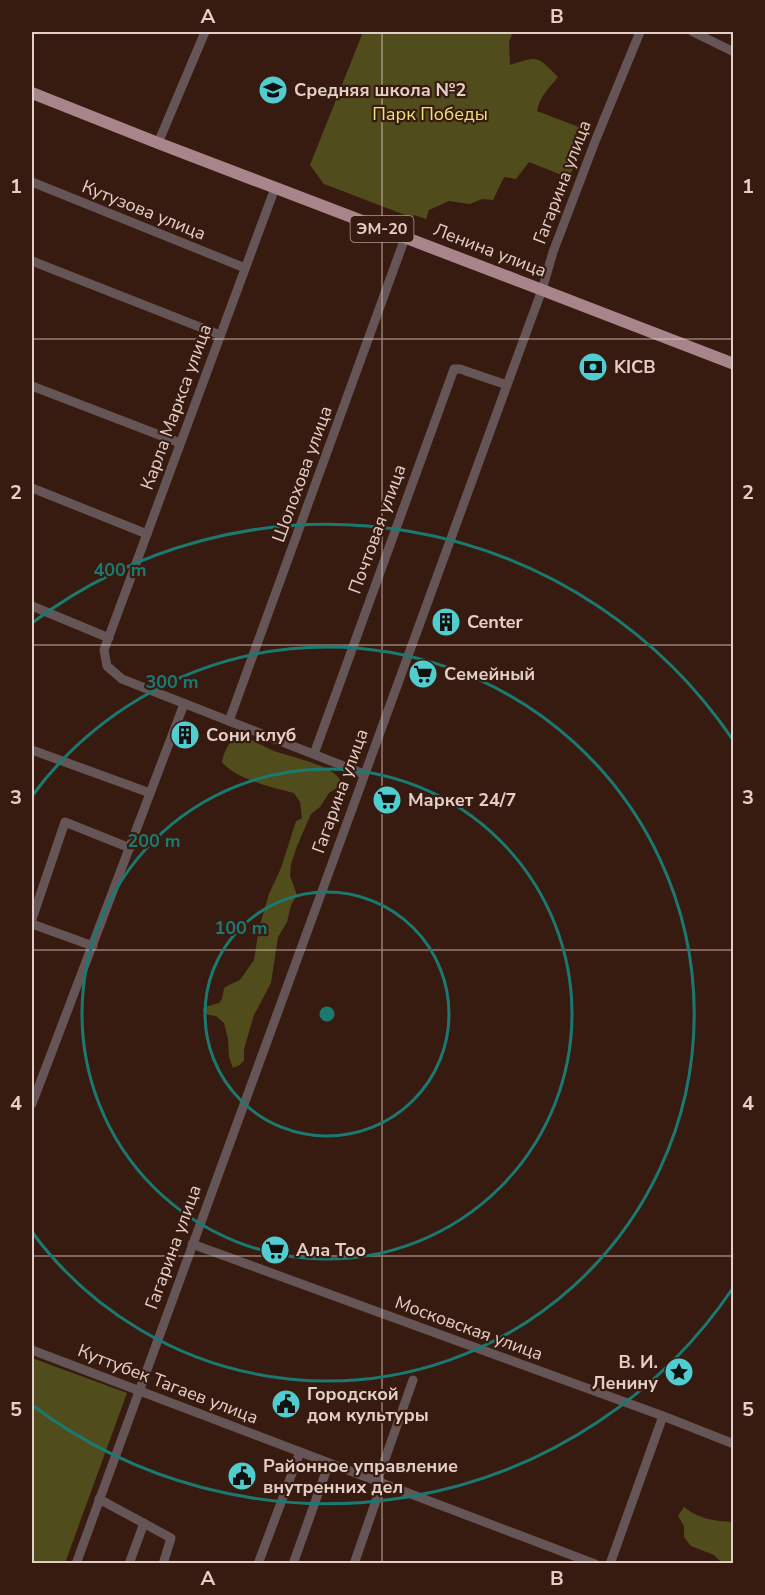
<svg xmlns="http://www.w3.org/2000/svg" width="765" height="1595" viewBox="0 0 765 1595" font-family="'Nunito Sans',sans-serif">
<rect width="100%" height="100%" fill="#381b10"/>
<g fill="#514c1c">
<path d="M363 32H513L509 42 510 65C539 56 536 55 558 77 550 87 539 97 537 111L589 131 569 178 529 162 516 179 505 177 503 179 493 200 482 199 470 204 449 201 429 210 426 219 414 215 413 218 324 184 310 165Z"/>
<path d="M239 734C251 739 262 746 274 751 289 757 336 765 341 782L338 787 329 793 320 807 311 814 297 846 291 864 290 876 297 895 291 905 287 922 278 937 271 983 254 1015 244 1049V1060L240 1065 233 1068 229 1057 228 1039 224 1023 216 1016 204 1014 203 1009 208 1006 219 1003 222 999 224 988 229 985 240 980 254 960 259 928 269 894 281 868 296 821 302 818 300 802 294 793C274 788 235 779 222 762 224 750 230 741 239 734Z"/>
<polygon points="32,1358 127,1393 65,1563 32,1563"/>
<path d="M684 1507C698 1519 715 1521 733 1522V1563H722L714 1555 691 1546 684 1537V1526L678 1516Z"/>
</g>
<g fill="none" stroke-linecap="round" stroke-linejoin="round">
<g stroke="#665557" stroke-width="9">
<polyline points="693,32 734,52"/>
<polyline points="158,143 205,32"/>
<polyline points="32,182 245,268"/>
<polyline points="275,188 104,650 107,666 122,679 364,774"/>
<polyline points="32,261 220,335"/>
<polyline points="32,386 180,443"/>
<polyline points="32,488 147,534"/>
<polyline points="32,606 109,638"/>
<polyline points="229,721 405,238"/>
<polyline points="32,750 150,793"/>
<polyline points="314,754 454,369 460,369 507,385"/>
<polyline points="32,919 65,822 130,848"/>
<polyline points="32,924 93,946"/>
<polyline points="32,1104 184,704"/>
<polyline points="192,1244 663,1416 734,1444"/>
<polyline points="32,1350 595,1564"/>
<polyline points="99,1499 171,1538 163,1564"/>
<polyline points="76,1564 529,325 542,290 553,252 596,139 640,32"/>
<polyline points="129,1564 144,1523"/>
<polyline points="258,1564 300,1452"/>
<polyline points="293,1564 329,1463"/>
<polyline points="354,1564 379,1492 380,1482 379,1476 413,1380"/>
<polyline points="610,1564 663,1416"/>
</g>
<polyline stroke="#a7858a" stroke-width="12" points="32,93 158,143 519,281 734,364"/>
</g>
<path fill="none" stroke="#e4cfc8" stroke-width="1.5" stroke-opacity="0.55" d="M382 32V1564M32 339H734M32 645H734M32 950H734M32 1256H734"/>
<g fill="none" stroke="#1a7a72" stroke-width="3">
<circle cx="327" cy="1014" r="122"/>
<circle cx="327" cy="1014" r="245"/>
<path d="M32 796A367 367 0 1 1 32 1232"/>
<path d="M733 1288A490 490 0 0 1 32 1405M32 623A490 490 0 0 1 733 740"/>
</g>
<defs>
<g id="school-disc" transform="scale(1.5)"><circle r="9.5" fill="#52cdcf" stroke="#381b10"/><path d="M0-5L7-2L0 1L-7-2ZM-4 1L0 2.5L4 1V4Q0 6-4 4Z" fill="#111"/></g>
<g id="bank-disc" transform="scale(1.5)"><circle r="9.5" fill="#52cdcf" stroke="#381b10"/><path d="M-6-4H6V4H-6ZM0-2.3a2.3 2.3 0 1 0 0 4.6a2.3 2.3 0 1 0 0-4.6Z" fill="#111"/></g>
<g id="building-disc" transform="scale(1.5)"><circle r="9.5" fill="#52cdcf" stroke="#381b10"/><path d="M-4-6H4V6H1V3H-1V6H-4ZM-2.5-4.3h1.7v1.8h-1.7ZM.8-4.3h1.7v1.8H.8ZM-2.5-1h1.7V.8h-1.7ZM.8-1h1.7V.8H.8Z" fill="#111"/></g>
<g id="supermarket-disc" transform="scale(1.5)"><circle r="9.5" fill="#52cdcf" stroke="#381b10"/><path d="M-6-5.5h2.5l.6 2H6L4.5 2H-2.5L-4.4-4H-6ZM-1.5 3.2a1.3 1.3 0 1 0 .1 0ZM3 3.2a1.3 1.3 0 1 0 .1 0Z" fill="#111"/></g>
<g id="sight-disc" transform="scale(1.5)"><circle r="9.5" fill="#52cdcf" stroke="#381b10"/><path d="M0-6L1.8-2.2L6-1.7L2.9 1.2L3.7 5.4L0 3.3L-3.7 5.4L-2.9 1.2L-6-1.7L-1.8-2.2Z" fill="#111"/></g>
<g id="civic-disc" transform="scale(1.5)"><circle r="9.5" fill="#52cdcf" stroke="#381b10"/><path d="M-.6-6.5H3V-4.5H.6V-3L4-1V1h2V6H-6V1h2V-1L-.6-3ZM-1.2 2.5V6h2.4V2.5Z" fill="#111"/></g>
</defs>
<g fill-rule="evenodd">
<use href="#school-disc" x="273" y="90"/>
<use href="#bank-disc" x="593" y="367"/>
<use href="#building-disc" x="446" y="622"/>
<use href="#supermarket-disc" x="423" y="674"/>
<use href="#building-disc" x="185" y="735"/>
<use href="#supermarket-disc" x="387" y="800"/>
<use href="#supermarket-disc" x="275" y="1250"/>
<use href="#sight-disc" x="679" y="1372"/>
<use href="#civic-disc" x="286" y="1404"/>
<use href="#civic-disc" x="242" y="1476"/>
</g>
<g text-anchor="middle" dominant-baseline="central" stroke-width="4.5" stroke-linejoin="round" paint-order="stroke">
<rect fill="#381b10" stroke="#b09991" stroke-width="1.5" x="350.5" y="216" width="63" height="26" rx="4.5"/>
<g font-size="16" font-weight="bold" fill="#e4cfc8">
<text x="382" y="229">ЭМ-20</text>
</g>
<g font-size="18" font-weight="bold" fill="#e4cfc8" stroke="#381b10" text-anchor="start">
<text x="294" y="90">Средняя школа №2</text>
<text x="614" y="367">KICB</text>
<text x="467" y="622">Center</text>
<text x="444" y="674">Семейный</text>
<text x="206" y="735">Сони клуб</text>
<text x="408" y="800">Маркет 24/7</text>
<text x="296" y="1250">Ала Тоо</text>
<text x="658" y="1362" text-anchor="end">В. И.<tspan x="658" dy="21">Ленину</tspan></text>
<text x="307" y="1394">Городской<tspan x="307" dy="21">дом культуры</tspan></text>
<text x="263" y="1466">Районное управление<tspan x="263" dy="21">внутренних дел</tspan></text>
</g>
<g font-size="18" fill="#ece17a" stroke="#381b10">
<text x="430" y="114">Парк Победы</text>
</g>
<g font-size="18" fill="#e4cfc8" stroke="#381b10">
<text transform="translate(562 182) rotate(-69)">Гагарина улица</text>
<text transform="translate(144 210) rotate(22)">Кутузова улица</text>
<text transform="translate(490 250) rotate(21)">Ленина улица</text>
<text transform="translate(176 407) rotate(-70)">Карла Маркса улица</text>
<text transform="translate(302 474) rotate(-70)">Шолохова улица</text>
<text transform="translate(377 529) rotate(-70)">Почтовая улица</text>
<text transform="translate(340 791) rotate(-70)">Гагарина улица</text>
<text transform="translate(173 1247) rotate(-70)">Гагарина улица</text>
<text transform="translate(469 1328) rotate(20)">Московская улица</text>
<text transform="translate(168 1384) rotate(21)">Куттубек Тагаев улица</text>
</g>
</g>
<circle cx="327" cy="1014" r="9" fill="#1a7a72" stroke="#381b10" stroke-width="3"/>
<g font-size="18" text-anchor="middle" font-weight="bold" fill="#1a7a72" stroke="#381b10" stroke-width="4.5" stroke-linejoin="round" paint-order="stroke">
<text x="120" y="576">400 m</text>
<text x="172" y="688">300 m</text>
<text x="154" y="847">200 m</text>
<text x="241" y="934">100 m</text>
</g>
<rect width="765" height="1595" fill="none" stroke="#381b10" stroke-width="66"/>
<rect x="33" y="33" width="699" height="1529" fill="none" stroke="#e4cfc8" stroke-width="2"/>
<g font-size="20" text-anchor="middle" font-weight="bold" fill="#e4cfc8">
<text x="208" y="23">A</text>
<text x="557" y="23">B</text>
<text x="16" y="193">1</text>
<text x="748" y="193">1</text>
<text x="16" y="499">2</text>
<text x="748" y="499">2</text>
<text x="16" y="804">3</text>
<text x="748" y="804">3</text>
<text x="16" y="1110">4</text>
<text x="748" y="1110">4</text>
<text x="16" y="1416">5</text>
<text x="748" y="1416">5</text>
<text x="208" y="1585">A</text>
<text x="557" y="1585">B</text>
</g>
</svg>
